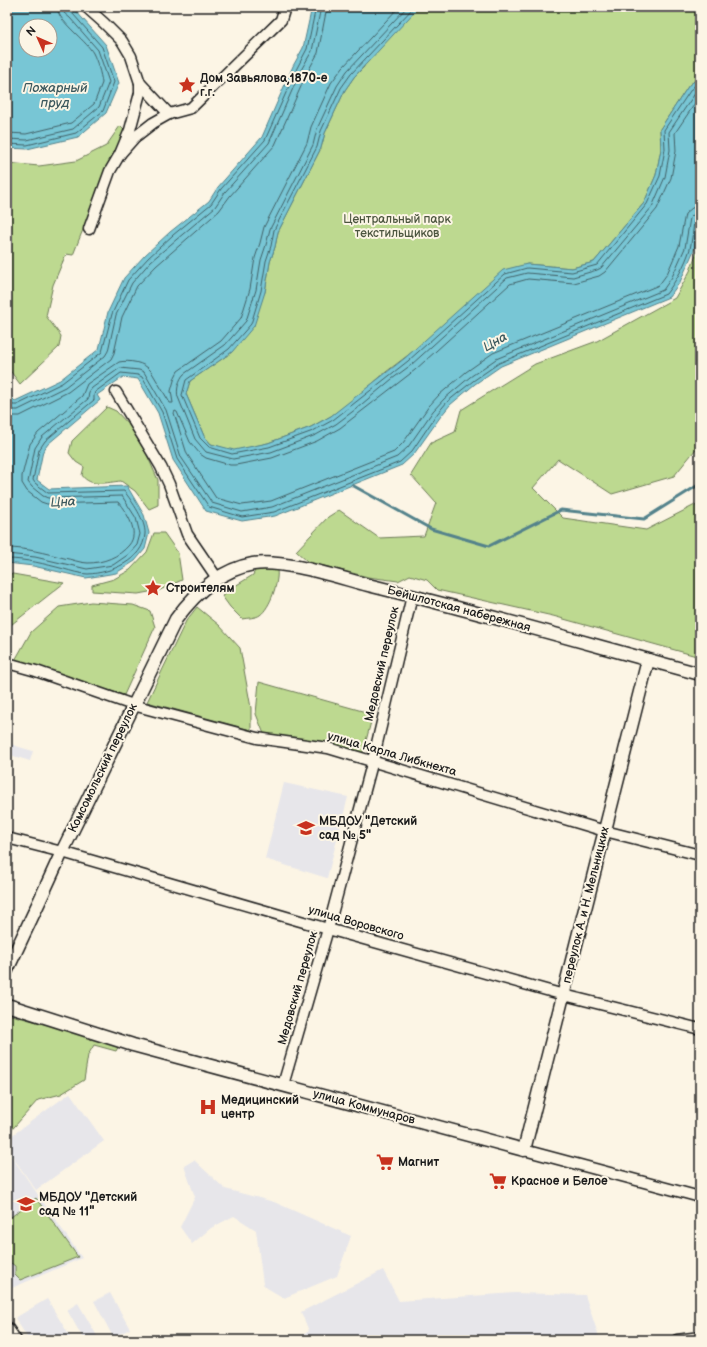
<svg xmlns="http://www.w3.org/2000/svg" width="707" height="1347" viewBox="0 0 707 1347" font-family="'Balsamiq Sans',sans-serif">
<rect width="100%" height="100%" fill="#fcf5e5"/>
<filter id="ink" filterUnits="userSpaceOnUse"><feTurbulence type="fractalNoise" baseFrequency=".025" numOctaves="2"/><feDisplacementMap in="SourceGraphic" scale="8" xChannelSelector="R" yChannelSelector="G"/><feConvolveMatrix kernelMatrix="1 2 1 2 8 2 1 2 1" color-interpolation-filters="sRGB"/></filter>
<g filter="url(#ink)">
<g fill="#e7e6ea">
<polygon points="7,742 16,746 33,751 30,761 7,754"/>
<polygon points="284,783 348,797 327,878 265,859"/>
<polygon points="70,1093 104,1141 36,1190 7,1149 7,1139"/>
<polygon points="7,1150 82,1258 7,1290"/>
<polygon points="194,1160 225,1189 274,1202 351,1236 337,1276 284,1298 267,1288 263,1284 256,1230 234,1216 211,1228 192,1244 180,1227 195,1197 184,1166"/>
<polygon points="383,1270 399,1301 515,1293 585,1295 600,1340 296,1340 309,1331 301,1312"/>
<polygon points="110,1293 130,1329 113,1337 94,1301"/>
<polygon points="47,1299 72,1340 29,1340 15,1318"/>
<polygon points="78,1303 97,1336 91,1340 84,1340 67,1310"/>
</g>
<g fill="#bdd990" stroke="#6c7a56">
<polygon points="368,7 700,7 700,77 689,85 660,129 661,149 656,175 644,203 594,262 572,268 527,264 386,372 351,402 331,416 311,427 268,443 234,451 211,444 204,436 186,394 190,381 232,352 265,292 270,262 275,247 278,232 321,148 325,133 345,90 354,77 364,67"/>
<polygon points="120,126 126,132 106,171 73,255 66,254 53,285 46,316 61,336 59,347 20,384 8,368 7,163 39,166 76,161 106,146"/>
<polygon points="700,243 700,444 674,476 612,494 558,459 533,488 563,518 646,530 695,505 700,511 700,657 553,616 437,590 427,580 410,575 398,581 368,577 308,562 296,551 328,517 339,510 379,538 424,536 436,503 411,475 431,443 455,432 461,410 535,364 597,341 675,298 690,271"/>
<path d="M107 407 116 411 129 425 147 455 158 480V505L149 509 135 491 121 481C108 482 90 488 82 475L84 467 76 462 69 453 72 441Z"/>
<polygon points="154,533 164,533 178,553 182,580 160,590 138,594 92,591 92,585 114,579 130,570 147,552"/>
<path d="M256 568 277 570C279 582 270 608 260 615 256 618 247 618 242 619L230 607 222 596 235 586 253 575Z"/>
<polygon points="7,573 64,583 7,628"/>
<polygon points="91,602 133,605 150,611 155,627 124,695 14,662 31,632 59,607"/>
<polygon points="197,607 219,625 240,648 251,708 251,730 147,702 186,621"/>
<polygon points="259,682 373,714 361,760 266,739 256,714"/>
<polygon points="7,1014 120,1044 116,1051 94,1045 88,1055 84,1080 61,1094 38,1100 7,1135"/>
<polygon points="36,1198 78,1257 20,1280 15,1275 15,1266 7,1260 7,1220"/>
</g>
<g fill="#78c6d5" stroke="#53828b" fill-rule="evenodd">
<path d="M7 7H68L75 10 106 45 119 83 106 113 78 137 27 149 7 148ZM26 26H50V50H26Z"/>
<polygon points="312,7 419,7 354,77 345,90 325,133 321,148 278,232 275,247 270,262 265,292 254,326 232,352 190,381 186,394 204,436 211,444 234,450 268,443 311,427 331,416 405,358 503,270 527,264 572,268 594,262 644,203 656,175 661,149 660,129 689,85 700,77 700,209 694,250 680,282 669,297 501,366 475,384 450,405 441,416 414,454 402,465 275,516 242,521 206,511 173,460 158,413 138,379 123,377 97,395 100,400 48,444 43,451 37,480 49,489 127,486 144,515 149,533 145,549 135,561 116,573 86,578 33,566 7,563 7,393 15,401 60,380 99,349 108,312 124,278 145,255 170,232 209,201 218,187 262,137 293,66 303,48"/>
</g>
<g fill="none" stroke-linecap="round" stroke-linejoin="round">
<g stroke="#416066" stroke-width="1">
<path d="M407 7 347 71 337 86 317 129 313 145 270 229 266 245 261 260 256 290 246 321 225 345 184 374C179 379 176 390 178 397L195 439 206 452 233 459 271 452 316 435 336 424 356 409 392 379 411 365 507 278 527 273 573 277 597 270 601 268 652 207 665 177 670 150 669 132 696 92 700 89"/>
<polyline points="414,7 351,74 341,88 321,131 317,147 274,230 271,246 266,261 261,291 251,324 229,349 186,380 182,395 200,438 209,447 232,454 269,447 313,431 333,420 408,361 505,274 527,268 572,272 597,265 647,204 660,176 665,149 664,130 692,88 700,82"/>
<polyline points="700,96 675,133 676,151 671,178 657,209 605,272 599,276 574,283 528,279 510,284 415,370 340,428 317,441 272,458 236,465 230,465 206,458 200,454 190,442 177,412 175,411 174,413 187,454 216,498 242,505 271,501 394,452 403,443 429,406 439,395 466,372 493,353 659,285 667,274 679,246 685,214 692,208 700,206"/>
<path d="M7 133 26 134 71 123 94 104 102 83C101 74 97 61 93 53 85 39 57 21 57 7"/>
<polyline points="7,139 27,140 73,129 99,107 109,82 98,50 70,18 64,13 63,7"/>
<polyline points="7,144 27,145 76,133 103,111 114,82 102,47 73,14 69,11 68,7"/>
<polyline points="7,399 13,405 17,405 62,383 102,352 112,314 128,280 148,258 173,235 211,204 221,189 265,140 297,68 307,49 316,7"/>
<polyline points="7,406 13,410 18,410 65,387 105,356 108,351 116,315 132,283 151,261 215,207 225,192 269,143 301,70 312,51 321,7"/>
<polyline points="7,414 14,416 20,416 68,392 111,359 114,353 122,317 137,286 156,266 219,211 230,196 275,145 307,73 318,53 327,7"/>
<path d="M7 548C26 548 45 553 64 558 71 559 80 563 88 563 103 563 119 557 129 545 140 532 127 513 118 502L47 504 41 502 27 491 22 483V476L30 444 38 433 82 396 87 384 119 362C129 360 144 362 151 371L170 403H173L171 391 175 377 178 371 221 341 241 318 250 289 255 258 260 243 264 227 307 143 311 127 331 83 343 67 399 7"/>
<polyline points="7,554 35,557 87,569 113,565 129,554 137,545 140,534 136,518 122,496 48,498 43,496 32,487 28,482 35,448 42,437 88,399 89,392 92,388 120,368 139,370 144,372 166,410 181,457 212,503 242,512 272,507 397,457 408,447 433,411 444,399 470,377 496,359 663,290 672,277 685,248 690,218 694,214 700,212"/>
<path d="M7 559C26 559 45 564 64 569 71 571 80 574 88 574 110 573 143 561 145 534 146 521 132 501 124 491L48 493 35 483 33 480 39 450 45 441 94 400V395L95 392 121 373 138 375 142 377 162 412 177 459 209 507 242 517 274 512 400 462 412 451 437 414 447 402 473 381 499 363 666 294C676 281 685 265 690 249 692 240 693 230 694 221L696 218 700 217"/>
</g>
<polyline stroke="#53828b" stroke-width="3" points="352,485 431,529 489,546 561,510 644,519 700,484"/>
<g stroke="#1c1c1c" stroke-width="13">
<g id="minor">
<polyline points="86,7 104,23 122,41 131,56 140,83 169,114"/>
<polyline points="120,154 135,137 153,123 169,114 191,108 281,20 285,7"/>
<polyline points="89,229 110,171 120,154 130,130 140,93 140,83"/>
<polyline points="116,392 161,467 169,484 187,534 217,578"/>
<polyline points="7,664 11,664 36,671 133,705 257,738 328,748 605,831 700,855"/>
<polyline points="7,838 62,852 328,929 564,995 700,1029"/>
<polyline points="283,1085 328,929 373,760 412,596"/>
<polyline points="524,1150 700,1197"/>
<polyline points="7,1327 16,1340"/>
<polyline points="677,1340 700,1337"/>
</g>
</g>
<g stroke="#1c1c1c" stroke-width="15">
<g id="tertiary">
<path d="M7 970 39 902 62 852 176 619C195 593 220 570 253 564 283 559 337 577 368 585 479 612 589 644 700 674"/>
<polyline points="7,1005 133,1045 524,1150 648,660"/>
</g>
</g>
<use href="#minor" stroke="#fcf5e5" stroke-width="10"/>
<use href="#tertiary" stroke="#fcf5e5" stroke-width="12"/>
</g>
</g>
<defs>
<g id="sight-bare" transform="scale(1.38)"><path d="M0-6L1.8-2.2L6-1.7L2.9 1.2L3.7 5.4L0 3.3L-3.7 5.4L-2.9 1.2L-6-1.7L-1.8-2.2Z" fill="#c8321e" stroke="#fcf5e5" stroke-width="2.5" paint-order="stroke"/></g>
<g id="school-bare" transform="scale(1.38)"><path d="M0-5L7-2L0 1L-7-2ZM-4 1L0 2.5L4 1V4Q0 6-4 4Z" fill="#c8321e" stroke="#fcf5e5" stroke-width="2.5" paint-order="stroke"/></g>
<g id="hospital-bare" transform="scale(1.38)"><path d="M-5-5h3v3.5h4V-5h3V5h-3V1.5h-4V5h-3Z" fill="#c8321e" stroke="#fcf5e5" stroke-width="2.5" paint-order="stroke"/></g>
<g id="supermarket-bare" transform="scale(1.38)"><path d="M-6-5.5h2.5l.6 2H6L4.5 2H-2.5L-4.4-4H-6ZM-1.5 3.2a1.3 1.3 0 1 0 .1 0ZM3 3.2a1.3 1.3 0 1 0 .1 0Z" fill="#c8321e" stroke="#fcf5e5" stroke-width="2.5" paint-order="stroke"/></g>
</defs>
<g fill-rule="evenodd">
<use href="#sight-bare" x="187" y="85"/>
<use href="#sight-bare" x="153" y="588"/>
<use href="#school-bare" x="306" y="828"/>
<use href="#hospital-bare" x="208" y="1107"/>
<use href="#supermarket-bare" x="385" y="1162"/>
<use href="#supermarket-bare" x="498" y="1181"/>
<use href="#school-bare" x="26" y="1204"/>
</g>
<g text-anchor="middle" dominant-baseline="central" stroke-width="4" stroke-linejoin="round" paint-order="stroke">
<g font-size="12" font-weight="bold" fill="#1c1c1c" stroke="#fcf5e5" text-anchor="start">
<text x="200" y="78">Дом Завьялова,1870-е<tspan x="200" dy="14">г.г.</tspan></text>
<text x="166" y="588">Строителям</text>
<text x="319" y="821">МБДОУ "Детский<tspan x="319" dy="14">сад № 5"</tspan></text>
<text x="221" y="1100">Медицинский<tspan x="221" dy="14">центр</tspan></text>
<text x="398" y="1162">Магнит</text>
<text x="511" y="1181">Красное и Белое</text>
<text x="39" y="1197">МБДОУ "Детский<tspan x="39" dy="14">сад № 11"</tspan></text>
</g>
<g font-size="12" fill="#4c553f" stroke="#fcf5e5">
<text x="397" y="219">Центральный парк<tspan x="397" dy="14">текстильщиков</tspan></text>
</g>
<g font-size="12" fill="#1c1c1c" stroke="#fcf5e5">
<text transform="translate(459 609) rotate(15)">Бейшлотская набережная</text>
<text transform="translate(382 664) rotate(-77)">Медовский переулок</text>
<text transform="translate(392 754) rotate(16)">улица Карла Либкнехта</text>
<text transform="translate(103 768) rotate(-64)">Комсомольский переулок</text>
<text transform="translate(586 905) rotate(-76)">переулок А. и Н. Мельницких</text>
<text transform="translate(356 923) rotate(16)">улица Воровского</text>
<text transform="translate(298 988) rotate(-74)">Медовский переулок</text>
<text transform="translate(364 1107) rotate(15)">улица Коммунаров</text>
</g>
<g font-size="13" font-style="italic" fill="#3c585d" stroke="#fcf5e5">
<text x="55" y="88">Пожарный<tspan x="55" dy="15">пруд</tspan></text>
<text transform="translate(495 342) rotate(-30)">Цна</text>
<text transform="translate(63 502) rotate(-4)">Цна</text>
</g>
</g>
<rect width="707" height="1347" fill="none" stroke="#fcf5e5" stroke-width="24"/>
<rect x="12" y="12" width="683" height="1323" fill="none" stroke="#1c1c1c" stroke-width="1.5" filter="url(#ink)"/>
<g transform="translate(38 38) rotate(315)"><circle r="19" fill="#fcf5e5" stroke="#a29e95"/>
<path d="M0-3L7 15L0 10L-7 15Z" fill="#c8321e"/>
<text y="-6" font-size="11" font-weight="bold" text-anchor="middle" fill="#1c1c1c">N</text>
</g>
</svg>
